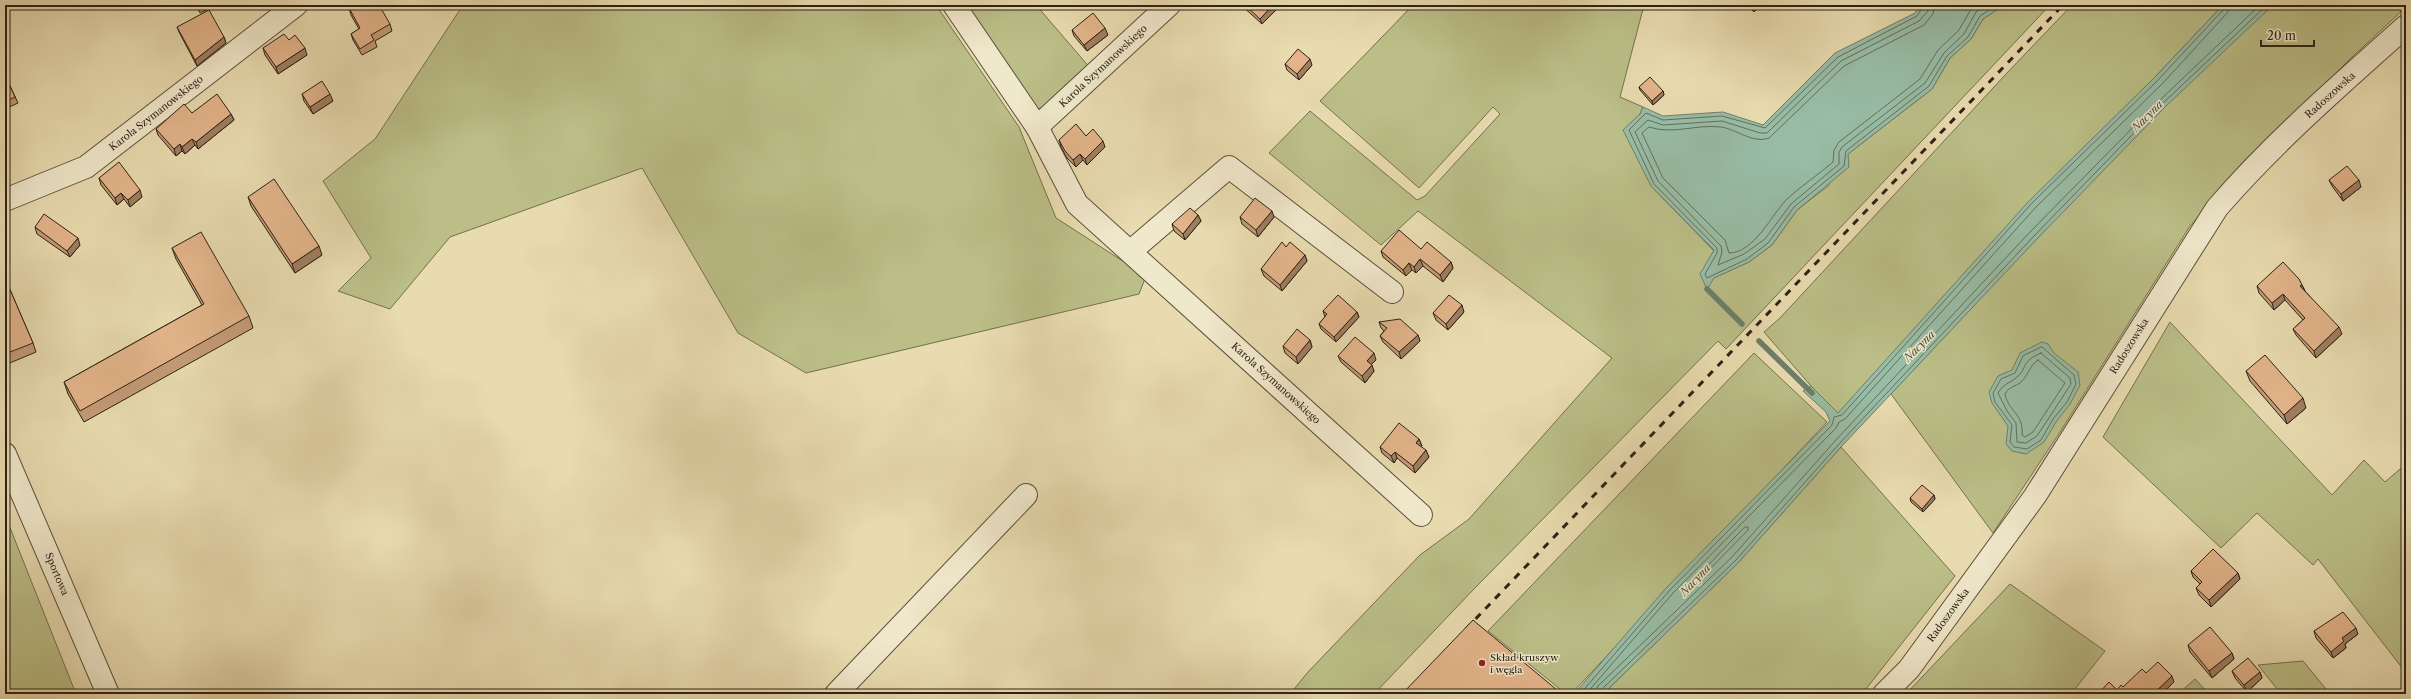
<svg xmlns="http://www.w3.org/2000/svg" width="2411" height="699" viewBox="0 0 2411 699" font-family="'Libre Caslon Text',serif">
<rect width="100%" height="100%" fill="#e8dbaf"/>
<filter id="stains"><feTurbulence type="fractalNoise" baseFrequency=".005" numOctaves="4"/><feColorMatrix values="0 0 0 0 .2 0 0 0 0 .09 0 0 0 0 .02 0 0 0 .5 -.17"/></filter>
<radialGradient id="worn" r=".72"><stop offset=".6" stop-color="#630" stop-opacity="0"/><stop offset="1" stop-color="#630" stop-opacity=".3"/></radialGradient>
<g fill="#bbbe87" stroke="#74704e">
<polygon points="463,5 936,5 1019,127 1056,218 1146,276 1139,294 806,373 738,333 642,168 450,237 390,309 338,291 371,258 323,181 375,139"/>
<polygon points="967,5 1036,5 1091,69 1051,106 1037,109"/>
<polygon points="1413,5 1644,5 1620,97 1643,107 1640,114 1651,186 1714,251 1713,278 1749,262 1772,245 1797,210 1828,186 1848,154 1932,89 1950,58 1971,39 1983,19 2004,5 2050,5 1726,349 1718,341 1473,590 1374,694 1290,694 1308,672 1420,555 1469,519 1612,358 1418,211 1381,245 1269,153 1310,111 1417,200 1425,196 1500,114 1493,107 1419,188 1320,101"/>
<polygon points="2072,5 2223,5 2155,77 2076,156 1838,414 1811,386 1764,332 1780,318 2006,74"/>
<path d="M2273 5H2406V7L2352 57 2232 178 2190 226 2060 432 1993 533 1891 394C2015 262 2137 126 2273 5Z"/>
<polygon points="2170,322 2332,495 2364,460 2385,482 2406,464 2406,673 2318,559 2313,565 2257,513 2221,548 2103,437"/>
<polygon points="1754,353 1827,422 1571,694 1566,694 1488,631"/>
<polygon points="1841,447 1955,576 1862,694 1603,694 1738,563"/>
<polygon points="5,515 76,694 5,694"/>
<polygon points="2010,584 2105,651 2071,694 2053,694 2049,691 2046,694 1906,694"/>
<polygon points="2303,661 2330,694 2281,694 2258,665"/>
<polygon points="2195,679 2209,694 2178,694"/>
</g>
<g fill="#98bca5" stroke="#6d7e6b">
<polygon points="1921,5 2004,5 1983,19 1971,39 1950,58 1932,89 1848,154 1849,167 1797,210 1772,245 1749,262 1714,278 1707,289 1700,274 1714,250 1651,186 1623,130 1640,114 1643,107 1663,116 1723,112 1763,125 1835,53 1915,13"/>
<polygon points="2223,5 2273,5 2165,107 2036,240 1841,447 1738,563 1603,694 1574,694 1667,587 1830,421 1826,412 1803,391 1811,386 1838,413 2029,201 2155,77"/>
<polygon points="2042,342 2048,344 2054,353 2078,372 2080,385 2070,404 2056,422 2044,442 2026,454 2012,451 2006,444 2008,426 1992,403 1989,392 1998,376 2012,370 2020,353"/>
</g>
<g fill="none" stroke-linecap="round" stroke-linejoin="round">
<g stroke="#626f5d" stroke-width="1">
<polyline points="1924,5 1917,16 1838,57 1765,128 1722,116 1663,120 1646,113 1629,130 1654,184 1717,248 1717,253 1705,274 1707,278 1747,259 1768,243 1794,207 1844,166 1846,151 1929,86 1947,56 1968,37 1980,16 1997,5"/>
<polyline points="1929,5 1928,11 1919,21 1841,61 1767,133 1760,133 1722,121 1663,125 1648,120 1635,132 1658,181 1721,246 1722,252 1718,265 1744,254 1765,239 1791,204 1839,164 1839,152 1842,147 1925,83 1944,53 1964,34 1976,12 1987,5"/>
<path d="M1935 5 1933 14 1924 25 1844 66 1769 138C1753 144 1736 129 1721 127 1696 124 1673 135 1649 127L1642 133 1663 178 1725 240 1729 253C1754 253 1772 214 1787 199 1801 186 1818 175 1833 162L1834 150 1839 142 1920 79 1938 50 1959 30 1970 11 1976 5"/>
<polygon points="2042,347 2074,375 2076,384 2067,402 2053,419 2041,440 2027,449 2014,447 2010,442 2012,425 1995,402 1993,393 2001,379 2015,373 2023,356"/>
<path d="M2041 353 2070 378 2071 384 2037 436 2026 443 2017 442 2016 423 2007 411 1998 393C2005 382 2008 385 2017 377 2028 368 2020 362 2041 353Z"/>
<path d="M2038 360 2065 383 2033 432 2025 437 2022 435C2024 413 2009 413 2005 394 2009 386 2016 387 2022 381 2029 374 2029 366 2038 360Z"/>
<polygon points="1745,527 1748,527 1748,530 1703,576 1701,576 1701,573"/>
<polyline points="1580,694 1670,590 1832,425 1834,417 1842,415 2032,203 2158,80 2224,9 2225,5"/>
<polyline points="1586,694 1673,593 1836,428 1839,422 1845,419 2036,207 2162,84 2228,12 2230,5"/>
<polyline points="1595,694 1598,686 1732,557 1835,441 2029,233 2159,101 2260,5"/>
<polyline points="1600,694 1602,689 1736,560 1839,444 2033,237 2162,104 2267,5"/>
</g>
<g stroke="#6d7e6b" stroke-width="5.5">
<polyline points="1707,289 1742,324"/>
<polyline points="1759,341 1812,393"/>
</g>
<g stroke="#5c503c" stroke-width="24">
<g id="minor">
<polyline points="954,5 1037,127 1077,204 1421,515"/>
<polyline points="1037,127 1169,5"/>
<polyline points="5,200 86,167 296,5"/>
<polyline points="1131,251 1229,167 1392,292"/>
<polyline points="5,454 108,694"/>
<polyline points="836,694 1026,495"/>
<path d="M1884 694 1909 669 2035 496 2217 208C2274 142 2341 84 2406 26"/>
</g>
</g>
<use href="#minor" stroke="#f0e8cb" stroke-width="22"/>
<polyline stroke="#2d2215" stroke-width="3" stroke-dasharray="7 7" stroke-linecap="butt" points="1466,629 2063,5"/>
</g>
<g fill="#c39b77" stroke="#2d2215">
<polygon points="196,5 217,5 200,13"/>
<polygon points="1241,5 1278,5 1279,7 1262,24"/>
<polygon points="1747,5 1761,5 1754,12"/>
<polygon points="349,8 390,24 392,31 375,41 377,47 362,55 353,40 351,34 359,29 351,15"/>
<polygon points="177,27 224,37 226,43 197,66 179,32"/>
<polygon points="1072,30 1108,35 1087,51 1074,36"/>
<polygon points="289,40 307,55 278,74 265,55 263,48"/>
<polygon points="1285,64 1312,65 1299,80 1287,70"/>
<polygon points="5,75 18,103 5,109"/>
<polygon points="1639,87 1663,91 1664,95 1653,105 1640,90"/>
<polygon points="302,94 333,101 313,114 304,101"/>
<polygon points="192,113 231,114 234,120 198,149 195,145 185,154 182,151 176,156 158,135 156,129"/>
<polygon points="1086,136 1105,147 1087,165 1083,160 1076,167 1067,158 1061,147 1059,140"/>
<polygon points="99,178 142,197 130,207 124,199 117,205 101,185"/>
<polygon points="2329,180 2361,187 2343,201 2332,186"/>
<polygon points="248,197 322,255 295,273 251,206"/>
<polygon points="1198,215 1201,221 1185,240 1174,231 1172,224"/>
<polygon points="1240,217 1274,217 1258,237 1242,224"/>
<polygon points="35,227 80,245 70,257 37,234"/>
<polygon points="1286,247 1305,255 1307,261 1282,291 1264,276 1261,269"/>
<polygon points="172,248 249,316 253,328 84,422 68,394 64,382 202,305 176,259"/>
<polygon points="1421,249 1451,262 1453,268 1443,282 1423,266 1416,273 1412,270 1406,276 1383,257 1381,251"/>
<polygon points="5,278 33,343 36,352 5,365"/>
<polygon points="2302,285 2305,291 2342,334 2316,358 2296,335 2293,329 2303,320 2285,300 2274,310 2259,293 2257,286"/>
<polygon points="1323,311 1357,312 1359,317 1336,342 1321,329 1319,324 1325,317"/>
<polygon points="1464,312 1448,330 1436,320 1433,313"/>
<polygon points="1379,322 1418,335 1420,341 1401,359 1383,342 1380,336 1384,331 1381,328"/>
<polygon points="1310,340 1312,347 1298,364 1285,353 1283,346"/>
<polygon points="1338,356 1376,360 1371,365 1374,371 1365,383 1341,362"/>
<polygon points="2246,371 2306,408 2287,424 2250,381"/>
<polygon points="1419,439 1422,446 1421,446 1429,457 1415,473 1397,458 1394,463 1382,453 1380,447"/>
<polygon points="1934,495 1935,499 1923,512 1911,502 1910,498"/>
<polygon points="2191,571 2238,573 2240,579 2211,607 2199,595 2196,588 2200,584 2193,577"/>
<polygon points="2314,631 2358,634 2345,644 2346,648 2333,658 2316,638"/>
<polygon points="2188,645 2232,653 2234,659 2212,678 2190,652"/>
<polygon points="2232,671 2260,672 2262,678 2247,692 2235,678"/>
</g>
<g fill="#9f7e61" stroke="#2d2215">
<polygon points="1107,5 1115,5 1109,10"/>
<polygon points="1273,5 1278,5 1279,7 1262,24 1260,19"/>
<polygon points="1752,5 1761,5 1754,12"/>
<polygon points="1105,28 1108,35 1087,51 1084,45"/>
<polygon points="224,37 226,43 197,66 195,60"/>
<polygon points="305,48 307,55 278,74 276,67"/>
<polygon points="1310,59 1312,65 1299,80 1297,74"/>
<polygon points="1663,91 1664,95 1653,105 1652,101"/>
<polygon points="330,94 333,101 313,114 310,107"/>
<polygon points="231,114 234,120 198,149 196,142"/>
<polygon points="192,139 195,145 185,154 182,147"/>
<polygon points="1103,141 1105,147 1087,165 1085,159"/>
<polygon points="180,144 182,151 176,156 174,149"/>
<polygon points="1080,154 1083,160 1076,167 1073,160"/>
<polygon points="2359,180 2361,187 2343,201 2341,194"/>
<polygon points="140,190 142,197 130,207 128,200"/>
<polygon points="121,193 124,199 117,205 115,198"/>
<polygon points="1272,211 1274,217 1258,237 1256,230"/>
<polygon points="1198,215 1201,221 1185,240 1183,234"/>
<polygon points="78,238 80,245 70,257 67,251"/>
<polygon points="319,246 322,255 295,273 292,264"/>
<polygon points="1305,255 1307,261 1282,291 1280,285"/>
<polygon points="1420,259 1423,266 1416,273 1414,267"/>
<polygon points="1451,262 1453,268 1443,282 1440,275"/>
<polygon points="1409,263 1412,270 1406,276 1403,270"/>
<polygon points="2302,285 2305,291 2300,286"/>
<polygon points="2283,294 2285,300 2274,310 2272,303"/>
<polygon points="1462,305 1464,312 1448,330 1446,324"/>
<polygon points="1357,312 1359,317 1336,342 1334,337"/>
<polygon points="2339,327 2342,334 2316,358 2314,351"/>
<polygon points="1418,335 1420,341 1401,359 1399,352"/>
<polygon points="1310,340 1312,347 1298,364 1296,357"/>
<polygon points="1374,353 1376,360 1369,367 1367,361"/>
<polygon points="1372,365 1374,371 1365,383 1362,376"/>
<polygon points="2303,398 2306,408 2287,424 2284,415"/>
<polygon points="1419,439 1422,446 1419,449 1416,443"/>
<polygon points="1426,450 1429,457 1415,473 1413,466"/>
<polygon points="1395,452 1397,458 1394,463 1391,456"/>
<polygon points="1934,495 1935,499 1923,512 1922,509"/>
<polygon points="2238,573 2240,579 2211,607 2209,600"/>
<polygon points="2356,628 2358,634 2345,644 2346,648 2333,658 2331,652 2342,638"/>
<polygon points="2232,653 2234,659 2212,678 2209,671"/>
<polygon points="2260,672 2262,678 2247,692 2244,685"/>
<polygon points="2172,676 2174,682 2162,694 2153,694"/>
<polygon points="1557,690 1559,694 1554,694"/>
</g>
<g fill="#e3b48a" stroke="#2d2215">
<polygon points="355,5 379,5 390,24 371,35 374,40 360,49 351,34 360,28 349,8"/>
<polygon points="1245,5 1273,5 1260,19"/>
<polygon points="209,10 224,37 195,60 177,27"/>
<polygon points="1093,13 1105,28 1084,45 1072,30"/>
<polygon points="284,34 289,40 295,35 305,48 276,67 263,48"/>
<polygon points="1298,49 1310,59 1297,74 1285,64"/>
<polygon points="5,75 15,97 5,102"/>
<polygon points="1650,77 1663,91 1652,101 1639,87"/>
<polygon points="322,81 330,94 310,107 302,94"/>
<polygon points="217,94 231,114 196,142 192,139 182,147 180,144 174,149 156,129 184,104 192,113"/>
<polygon points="1076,124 1086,136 1093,129 1103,141 1085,159 1080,154 1073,160 1065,151 1059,140"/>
<polygon points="119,162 140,190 128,200 121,193 115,198 99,178"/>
<polygon points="2347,166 2359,180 2341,194 2329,180"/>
<polygon points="274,179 319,246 292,264 248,197"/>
<polygon points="1255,198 1272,211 1256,230 1240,217"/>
<polygon points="1190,208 1198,215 1183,234 1172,224"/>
<polygon points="44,214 78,238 67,251 35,227"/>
<polygon points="1399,230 1421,249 1427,242 1451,262 1440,275 1420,259 1414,267 1409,263 1403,270 1381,251"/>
<polygon points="201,232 249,316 80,411 64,382 204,304 172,248"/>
<polygon points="1282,242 1286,247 1290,242 1305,255 1280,285 1261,269"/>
<polygon points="2283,262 2299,279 2302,285 2300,286 2339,327 2314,351 2293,329 2305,318 2283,294 2272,303 2257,286"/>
<polygon points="5,278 33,343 5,354"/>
<polygon points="1338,295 1357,312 1334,337 1319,324 1327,314 1323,311"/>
<polygon points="1449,295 1462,305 1446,324 1433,313"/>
<polygon points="1400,319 1418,335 1399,352 1380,336 1387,328 1379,322"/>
<polygon points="1297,329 1310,340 1296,357 1283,346"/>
<polygon points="1355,337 1374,353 1367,361 1372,365 1362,376 1338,356"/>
<polygon points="2265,355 2303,398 2284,415 2246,371"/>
<polygon points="1399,423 1419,439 1416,443 1426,450 1413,466 1395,452 1391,456 1380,447"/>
<polygon points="1922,485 1934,495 1922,509 1910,498"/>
<polygon points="2213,549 2238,573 2209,600 2196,588 2202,582 2191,571"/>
<polygon points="2343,612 2356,628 2342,638 2344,641 2331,652 2314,631"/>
<polygon points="1473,620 1557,690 1554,694 1402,694"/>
<polygon points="2210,627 2232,653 2209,671 2188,645"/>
<polygon points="2248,658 2260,672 2244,685 2232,671"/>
<polygon points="2158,662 2172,676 2153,694 2098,694 2109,682 2117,690 2121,685 2123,687 2142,669 2146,673"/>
</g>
<circle fill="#8f2418" stroke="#f0e8cb" stroke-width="1.5" cx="1482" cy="663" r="4"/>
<g text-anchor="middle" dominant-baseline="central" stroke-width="3" stroke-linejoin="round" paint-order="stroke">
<g font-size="10" fill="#2d2215" stroke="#f0e8cb">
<text transform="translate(1103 66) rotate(-43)">Karola Szymanowskiego</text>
<text transform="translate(2330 95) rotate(-42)">Radoszowska</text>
<text transform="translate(156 113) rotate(-38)">Karola Szymanowskiego</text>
<text transform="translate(2129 346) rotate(-58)">Radoszowska</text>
<text transform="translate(1276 383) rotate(42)">Karola Szymanowskiego</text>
<text transform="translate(57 574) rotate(67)">Sportowa</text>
<text transform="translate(1948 615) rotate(-54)">Radoszowska</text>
</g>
<g font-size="10" fill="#2d2215" stroke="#f0e8cb" text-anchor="start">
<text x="1490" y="657">Skład kruszyw<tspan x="1490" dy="12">i węgla</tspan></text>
</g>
<g font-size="11" font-style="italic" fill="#4d5040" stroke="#f0e8cb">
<text transform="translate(2147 116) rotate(-45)">Nacyna</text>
<text transform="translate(1919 346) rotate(-45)">Nacyna</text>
<text transform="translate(1695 580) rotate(-47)">Nacyna</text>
</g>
</g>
<rect width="2411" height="699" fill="none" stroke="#e8dbaf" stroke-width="20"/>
<rect x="6" y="6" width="2399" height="687" fill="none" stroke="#2d2215" stroke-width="2"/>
<rect x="10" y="10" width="2391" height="679" fill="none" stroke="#2d2215"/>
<path d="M2261 40v6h53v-6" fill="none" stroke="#2d2215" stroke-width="2"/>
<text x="2267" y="40" font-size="12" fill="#2d2215" stroke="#f0e8cb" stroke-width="3" paint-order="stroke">20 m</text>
<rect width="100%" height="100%" filter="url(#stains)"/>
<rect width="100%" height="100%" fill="url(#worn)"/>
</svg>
